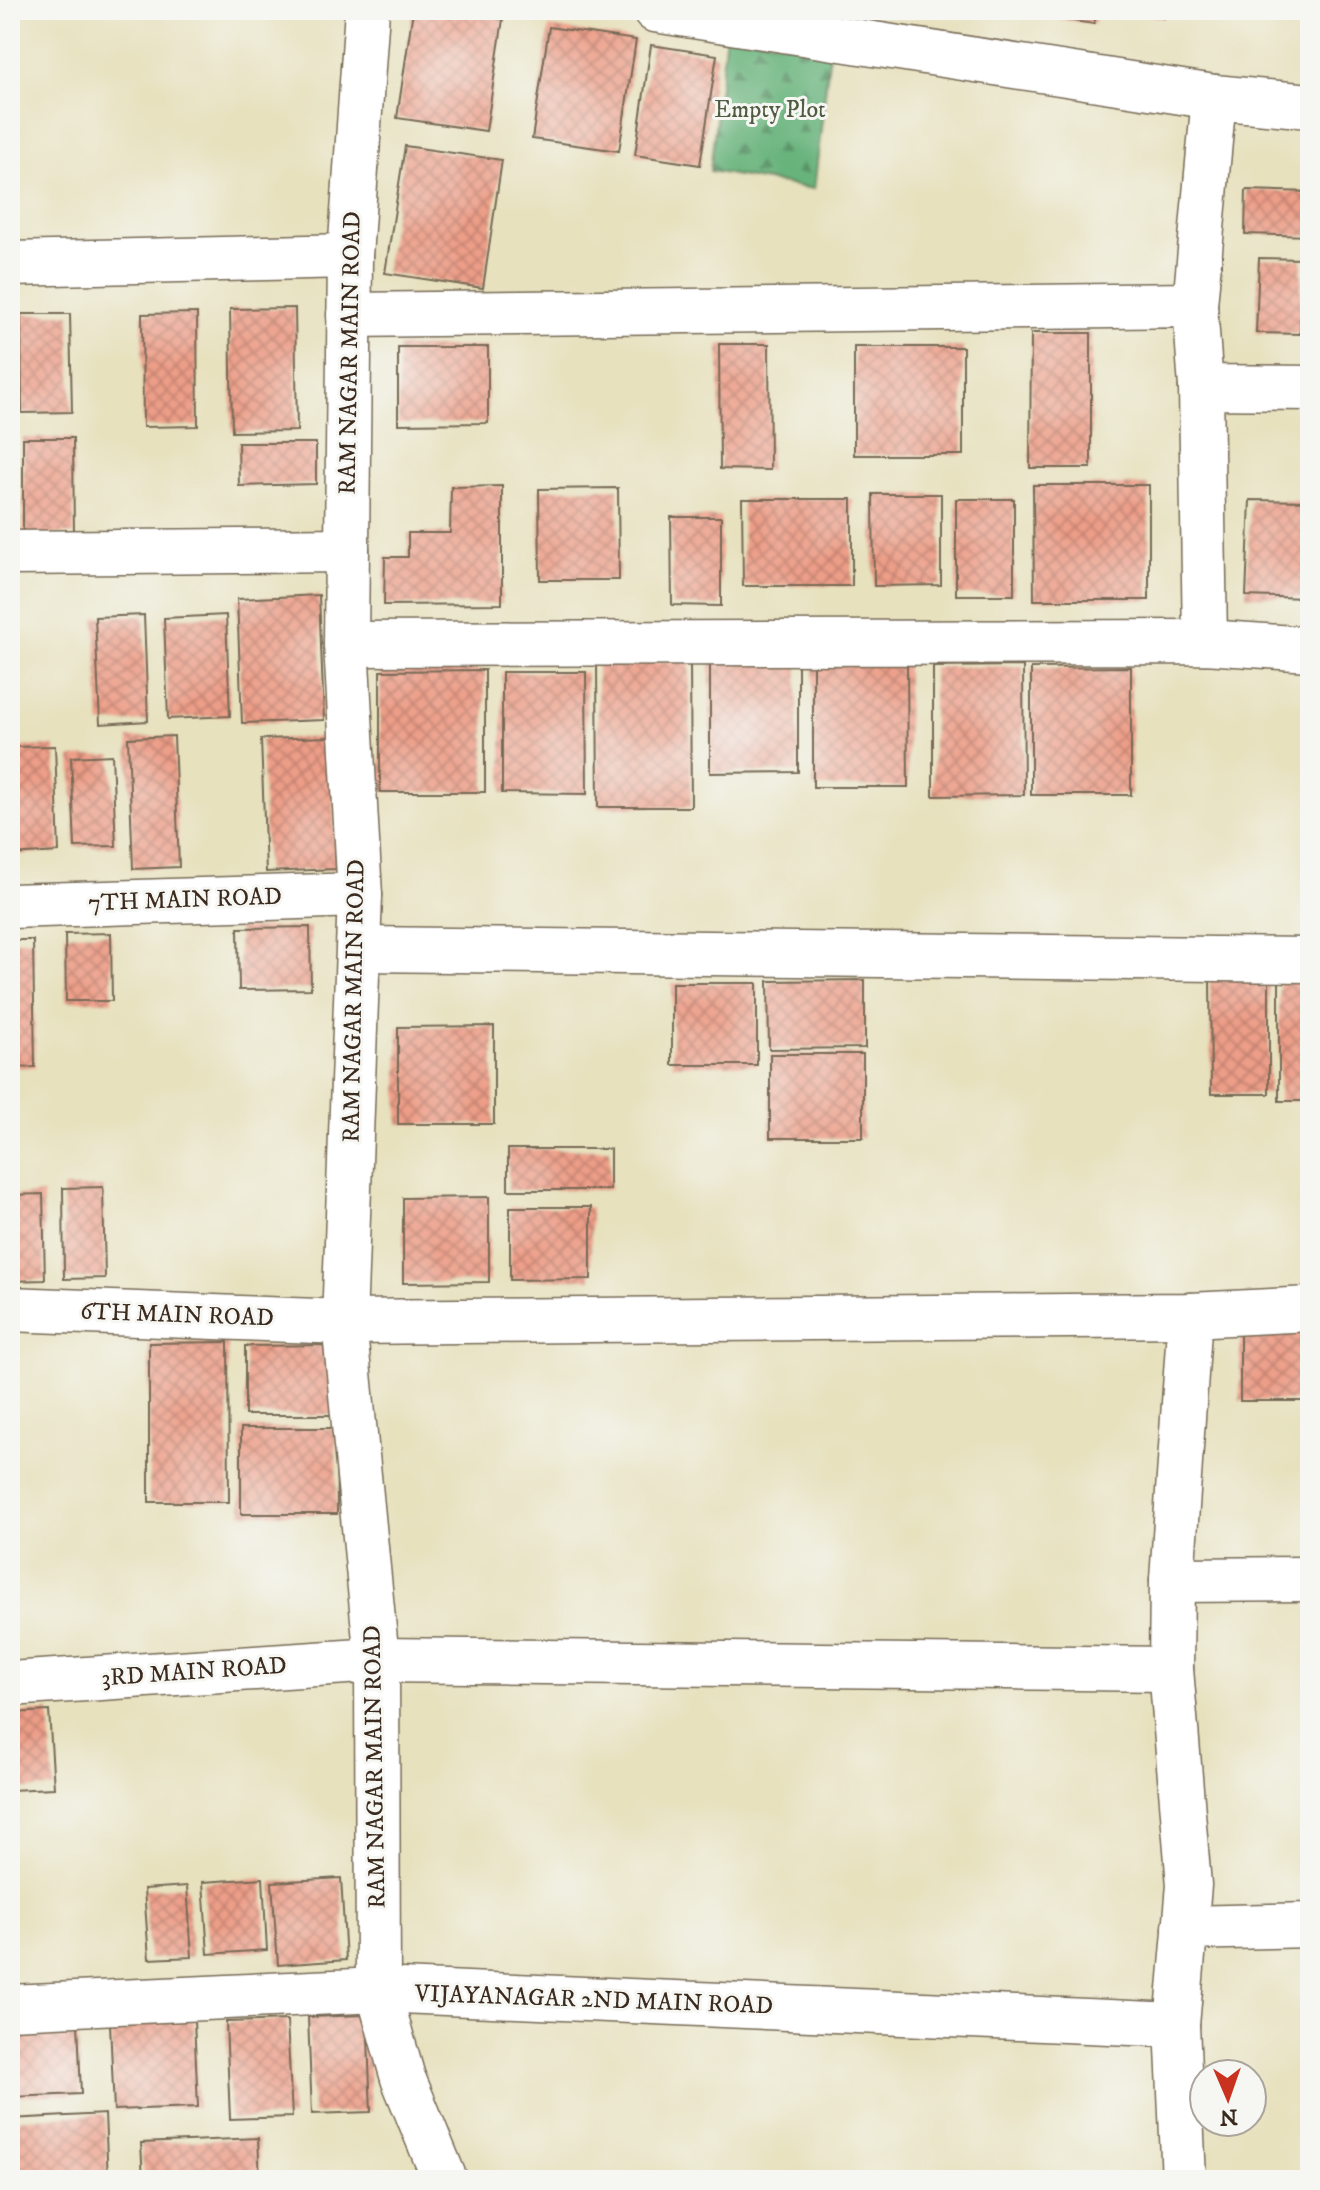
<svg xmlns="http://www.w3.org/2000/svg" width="1320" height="2190" viewBox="0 0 1320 2190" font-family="'IM FELL DW Pica',serif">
<defs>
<pattern id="forest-firs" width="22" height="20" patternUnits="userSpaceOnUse" patternTransform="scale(2)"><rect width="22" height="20" fill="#68b37c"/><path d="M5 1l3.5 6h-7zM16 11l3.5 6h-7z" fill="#579265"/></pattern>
<pattern id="building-cross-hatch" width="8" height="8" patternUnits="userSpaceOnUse" patternTransform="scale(2)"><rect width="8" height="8" fill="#ed9e88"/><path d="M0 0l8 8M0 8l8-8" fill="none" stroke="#c1816f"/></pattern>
</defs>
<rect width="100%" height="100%" fill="#f6f6f2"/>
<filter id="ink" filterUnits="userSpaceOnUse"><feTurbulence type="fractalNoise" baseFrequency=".0125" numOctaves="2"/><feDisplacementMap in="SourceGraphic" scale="16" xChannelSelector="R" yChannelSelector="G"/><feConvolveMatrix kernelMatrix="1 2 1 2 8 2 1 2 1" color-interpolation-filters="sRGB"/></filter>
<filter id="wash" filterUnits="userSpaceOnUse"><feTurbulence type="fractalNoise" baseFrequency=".006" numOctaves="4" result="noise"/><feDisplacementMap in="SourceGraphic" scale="32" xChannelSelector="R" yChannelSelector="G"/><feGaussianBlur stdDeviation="1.8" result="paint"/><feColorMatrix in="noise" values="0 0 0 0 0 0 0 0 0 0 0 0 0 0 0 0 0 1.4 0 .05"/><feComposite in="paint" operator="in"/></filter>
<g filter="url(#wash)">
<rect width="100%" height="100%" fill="#e7e1be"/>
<polygon fill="url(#forest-firs)" stroke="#526e4d" stroke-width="2" points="726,34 830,50 814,189 710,171"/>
<g id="blocks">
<g fill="url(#building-cross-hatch)">
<polygon points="413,10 503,19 486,131 397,118"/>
<polygon points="1052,10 1097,10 1094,24 1051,18"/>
<polygon points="1123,10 1166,10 1164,18"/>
<polygon points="549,27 636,40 619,151 532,139"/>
<polygon points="651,45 717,55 700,165 635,155"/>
<polygon points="405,146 502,160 483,288 385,273"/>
<polygon points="1246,190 1310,192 1310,236 1245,234"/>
<polygon points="1259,258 1302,259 1300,334 1256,333"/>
<polygon points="295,308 297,431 232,432 230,309"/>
<polygon points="197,313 198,426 143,427 142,314"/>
<polygon points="21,314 70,314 72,412 22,413"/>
<polygon points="1031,333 1091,333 1091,468 1030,468"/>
<polygon points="719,344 769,344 770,470 720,469"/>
<polygon points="398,347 488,347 488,423 398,424"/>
<rect x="854" y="347" width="109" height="108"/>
<polygon points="23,438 73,438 74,534 23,535"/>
<polygon points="238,443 316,443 316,484 239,486"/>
<polygon points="1033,485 1149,485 1149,600 1034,600"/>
<polygon points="502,486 502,604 384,605 385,557 408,557 408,533 450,533 451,487"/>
<polygon points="618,488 619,580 540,580 539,489"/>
<polygon points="873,494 941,494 941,585 874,586"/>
<polygon points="742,499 852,499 852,586 743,586"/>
<rect x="956" y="499" width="58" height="96"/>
<polygon points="1250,500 1310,501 1306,598 1246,596"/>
<polygon points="671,517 721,517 721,606 672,605"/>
<polygon points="319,595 324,720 242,723 237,599"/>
<polygon points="144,615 148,721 100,724 95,617"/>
<polygon points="226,615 230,716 168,719 164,618"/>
<polygon points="798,657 798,772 710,773 710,658"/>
<polygon points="813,658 907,658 908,787 813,787"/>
<polygon points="690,662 691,807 598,807 597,663"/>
<polygon points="1023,666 1024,795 933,796 933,667"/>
<polygon points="1131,667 1131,795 1031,795 1031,668"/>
<polygon points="485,670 485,792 380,792 380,671"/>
<polygon points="502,672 586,672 587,794 502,793"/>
<polygon points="174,736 179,867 133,869 128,738"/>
<polygon points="331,737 336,869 266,872 261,739"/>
<polygon points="55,746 59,852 10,855 10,747"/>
<polygon points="112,755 116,846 75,847 71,757"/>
<polygon points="310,927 311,989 239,990 238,928"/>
<polygon points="111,933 112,1001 66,1001 65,934"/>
<polygon points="10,940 33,940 35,1067 10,1068"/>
<rect x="1279" y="973" width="31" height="128"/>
<polygon points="1210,976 1269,976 1269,1094 1211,1094"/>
<polygon points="865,980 865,1048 769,1049 768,981"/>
<rect x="672" y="983" width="85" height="82"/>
<polygon points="494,1026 494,1124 398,1124 398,1027"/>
<rect x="770" y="1054" width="93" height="84"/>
<rect x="508" y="1149" width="102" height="41"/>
<polygon points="103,1187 105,1278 64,1279 63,1188"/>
<polygon points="43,1194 45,1280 10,1281 10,1195"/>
<polygon points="489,1197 489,1282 403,1283 403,1198"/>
<polygon points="510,1207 591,1207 591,1279 510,1280"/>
<rect x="1240" y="1328" width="70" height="73"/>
<polygon points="228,1342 229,1502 149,1502 149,1343"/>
<polygon points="334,1345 334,1415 245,1415 245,1346"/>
<polygon points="241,1428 336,1428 337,1514 241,1514"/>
<polygon points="49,1711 54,1788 10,1790 10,1713"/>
<polygon points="263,1878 267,1950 208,1954 203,1882"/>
<polygon points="341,1878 346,1960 278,1965 272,1882"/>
<polygon points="187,1886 192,1957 149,1959 144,1889"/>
<polygon points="367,2015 371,2112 312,2114 308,2017"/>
<polygon points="194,2020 198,2107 114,2110 110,2024"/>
<polygon points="287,2020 292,2117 230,2119 226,2022"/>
<polygon points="78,2023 81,2094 10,2097 10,2026"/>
<polygon points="105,2114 108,2180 10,2180 10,2119"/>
<polygon points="258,2138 260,2180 143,2180 141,2143"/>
</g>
</g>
</g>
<g filter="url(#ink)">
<use href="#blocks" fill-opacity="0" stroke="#776a56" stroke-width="2"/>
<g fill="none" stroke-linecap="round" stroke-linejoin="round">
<g stroke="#776a56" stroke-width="47">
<g id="minor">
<polyline points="367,10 350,256 346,644 360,895 344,1322 377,1660 378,1990 403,2078 445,2180"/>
<polyline points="655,10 1214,97 1310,106"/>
<polyline points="10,264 350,256"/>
<polyline points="1195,305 1214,97"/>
<polyline points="349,315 1195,305 1201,387 1310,388"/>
<polyline points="1201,387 1205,642"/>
<polyline points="10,553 347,550"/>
<polyline points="346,644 1205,642 1310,649"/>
<polyline points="10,906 360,895"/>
<polyline points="360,949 1310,960"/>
<polyline points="10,1309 344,1322 1190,1315 1310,1309"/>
<polyline points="1172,1580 1310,1579"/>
<polyline points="10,1684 377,1660 1171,1669"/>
<polyline points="1185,1928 1310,1925"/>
<polyline points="10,2007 378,1990 1177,2025"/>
<polyline points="1184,2180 1177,2025 1189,1885 1171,1669 1172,1580 1190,1315"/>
</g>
</g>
<use href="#minor" stroke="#fff" stroke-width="44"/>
</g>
</g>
<g text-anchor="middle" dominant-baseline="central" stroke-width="6" stroke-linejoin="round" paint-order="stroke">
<g font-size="24" fill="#505c41" stroke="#f6f6f2">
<text x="770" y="110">Empty Plot</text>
</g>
<g font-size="24" fill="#3b2a1e" stroke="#f6f6f2">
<text transform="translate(350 353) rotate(-89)">RAM NAGAR MAIN ROAD</text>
<text transform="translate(185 900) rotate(-2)">7TH MAIN ROAD</text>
<text transform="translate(354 1001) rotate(-89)">RAM NAGAR MAIN ROAD</text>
<text transform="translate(177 1315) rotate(2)">6TH MAIN ROAD</text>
<text transform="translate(194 1672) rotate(-4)">3RD MAIN ROAD</text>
<text transform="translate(375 1767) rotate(-91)">RAM NAGAR MAIN ROAD</text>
<text transform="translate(594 2000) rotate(2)">VIJAYANAGAR 2ND MAIN ROAD</text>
</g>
</g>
<rect width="1320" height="2190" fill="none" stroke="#f6f6f2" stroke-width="40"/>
<g transform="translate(1228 2098) rotate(178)"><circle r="38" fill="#f6f6f2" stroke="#aba49d" stroke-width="2"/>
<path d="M0-6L14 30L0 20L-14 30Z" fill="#c8321e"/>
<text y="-12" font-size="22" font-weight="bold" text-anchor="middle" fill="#3b2a1e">N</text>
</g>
</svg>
